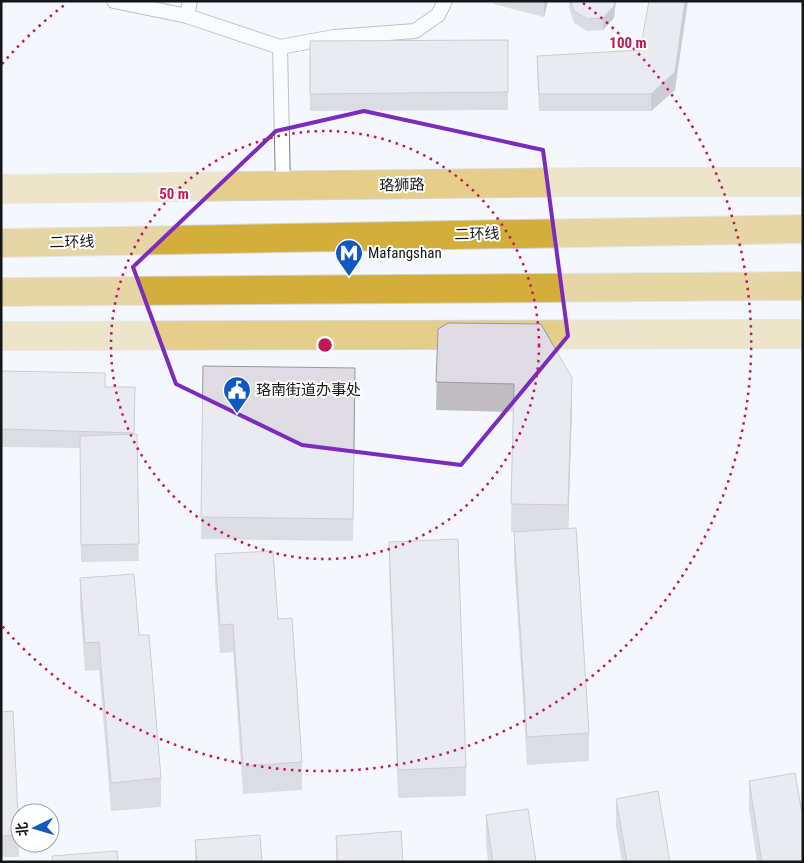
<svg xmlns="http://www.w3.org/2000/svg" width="804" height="863" viewBox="0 0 804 863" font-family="'Roboto Condensed','Noto Sans SC',sans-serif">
<rect width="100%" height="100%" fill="#f4f7fe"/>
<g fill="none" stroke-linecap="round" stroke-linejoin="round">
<g stroke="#7a7d83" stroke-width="16">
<g id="lane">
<polyline points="114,1 187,16 280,47 334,37 415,31 438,15 445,1"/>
<polyline points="187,16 190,1"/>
<polyline points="280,47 283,188"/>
</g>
</g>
<g stroke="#d5d5d5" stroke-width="30">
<g id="primary">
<polyline points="1,189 583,182 803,182"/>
<polyline points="1,336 803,334"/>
</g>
</g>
<g stroke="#d5d5d5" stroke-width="30">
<g id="highway">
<polyline points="1,243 803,229"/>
<polyline points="1,292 803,286"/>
</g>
</g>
<use href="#lane" stroke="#fff" stroke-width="14"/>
<use href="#primary" stroke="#e5ce89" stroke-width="28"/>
<use href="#highway" stroke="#d4ae3a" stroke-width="28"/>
</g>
<g fill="#bfbcc2">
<polygon points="494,1 548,1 544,17 494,4"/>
<polygon points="569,1 616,1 614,18 603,30 587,31 574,23 569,8"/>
<polygon points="508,40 508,110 310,111 310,41"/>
<polygon points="537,56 675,90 651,111 539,111 537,73"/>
<polygon points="438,329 572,406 568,528 589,733 589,761 527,765 514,560 514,532 511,532 513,412 436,410"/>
<polygon points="203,366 355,390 353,541 201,539"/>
<polygon points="1,371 105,387 135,404 134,435 139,561 81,562 80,448 1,447"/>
<polygon points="389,542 466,767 466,796 398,798 389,570"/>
<polygon points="215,554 278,619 302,762 302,790 243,794 233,652 220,653 215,583"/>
<polygon points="80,578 139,635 161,778 161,807 111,811 99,670 85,671 80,606"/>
<polygon points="1,712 19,835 19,857 1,857"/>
<polygon points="749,781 803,862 757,862 749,809"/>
<polygon points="616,799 670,862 622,862 616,827"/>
<polygon points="486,815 536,862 488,862 486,843"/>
<polygon points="336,836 403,862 336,862"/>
<polygon points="195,840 262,862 195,862"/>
</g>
<g fill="#9b999e">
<polygon points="544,1 548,1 544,17"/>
<polygon points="615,1 616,1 614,18 603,30 603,18"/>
<polygon points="685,1 688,1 675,90 651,111 651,94"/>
<polygon points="572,378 572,406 568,534 568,505"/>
</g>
<g fill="#dedbe2" stroke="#9b999e">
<polygon points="571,1 615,1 614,6 603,18 587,19 574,11"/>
<polygon points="649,1 685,1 675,72 651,94 539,94 537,56 640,50"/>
<polygon points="508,40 508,92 310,94 310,41"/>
<polygon points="448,323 541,324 572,378 568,505 511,504 514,384 436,382 438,329"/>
<polygon points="203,366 355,368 353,519 201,517"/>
<polygon points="1,371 105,373 105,387 135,387 134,433 1,429"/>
<polygon points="137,434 139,544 81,545 80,436"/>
<polygon points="576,528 589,733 527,737 514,532"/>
<polygon points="458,539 466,767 398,770 389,542"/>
<polygon points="273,551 278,619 292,618 302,762 243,766 233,624 220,625 215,554"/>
<polygon points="134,574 139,635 149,635 161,778 111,783 99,642 85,643 80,578"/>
<polygon points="13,711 19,835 1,836 1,712"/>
<polygon points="795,773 803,819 803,862 762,862 749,781"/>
<polygon points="658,791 670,862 627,862 616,799"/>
<polygon points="528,809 536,862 493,862 486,815"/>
<polygon points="401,831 403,862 338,862 336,836"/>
<polygon points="260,835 262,862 197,862 195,840"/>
<polygon points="117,851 118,862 53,862 52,856"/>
</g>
<path d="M0 0H804V863H0ZM364 111 543 150 568 336 461 465 302 445 176 384 133 267 276 131Z" fill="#f4f7fe" fill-opacity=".55" fill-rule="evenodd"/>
<path fill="none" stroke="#7b2cbf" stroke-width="4" stroke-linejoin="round" d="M364 111 543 150 568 336 461 465 302 445 176 384 133 267 276 131Z"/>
<g fill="none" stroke="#c2185b" stroke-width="2.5" stroke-dasharray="2.5 5">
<circle cx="325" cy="345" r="214"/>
<path d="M2 64A428 428 0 0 1 67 3M583 3A428 428 0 1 1 2 626"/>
</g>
<defs>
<g id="metro-pin" transform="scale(1.4375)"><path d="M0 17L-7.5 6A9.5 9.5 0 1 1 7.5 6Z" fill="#1058c2" stroke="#fff"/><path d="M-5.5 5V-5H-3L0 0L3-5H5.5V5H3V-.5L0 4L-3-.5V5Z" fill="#fff"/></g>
<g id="civic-pin" transform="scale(1.4375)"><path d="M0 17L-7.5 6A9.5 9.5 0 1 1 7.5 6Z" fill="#1058c2" stroke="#fff"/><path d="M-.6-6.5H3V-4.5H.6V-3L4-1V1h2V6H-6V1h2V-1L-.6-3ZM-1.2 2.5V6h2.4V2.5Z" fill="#fff"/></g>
</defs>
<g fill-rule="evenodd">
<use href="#metro-pin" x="349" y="253"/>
<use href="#civic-pin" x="237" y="390"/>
</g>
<g text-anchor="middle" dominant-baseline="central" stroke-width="4" stroke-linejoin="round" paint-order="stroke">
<g font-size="15" fill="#151618" stroke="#fff">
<text transform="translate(402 185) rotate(-1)">珞狮路</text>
<text transform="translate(477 234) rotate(-1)">二环线</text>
<text transform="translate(72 242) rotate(-1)">二环线</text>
</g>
<g font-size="15" fill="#151618" stroke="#fff" text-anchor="start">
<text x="368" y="253">Mafangshan</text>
<text x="256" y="390">珞南街道办事处</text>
</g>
</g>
<circle cx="325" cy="345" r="8" fill="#c2185b" stroke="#fff" stroke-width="2.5"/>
<g font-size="15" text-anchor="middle" font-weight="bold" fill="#c2185b" stroke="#fff" stroke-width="4" stroke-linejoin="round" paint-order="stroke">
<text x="628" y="48">100 m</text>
<text x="174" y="199">50 m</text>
</g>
<rect width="804" height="863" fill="none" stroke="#151618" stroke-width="5"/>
<g transform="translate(35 828) rotate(265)"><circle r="24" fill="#ffffff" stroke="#a1a2a3"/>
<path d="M0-4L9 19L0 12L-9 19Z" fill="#1058c2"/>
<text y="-8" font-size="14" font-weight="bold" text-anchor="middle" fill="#151618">北</text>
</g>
</svg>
